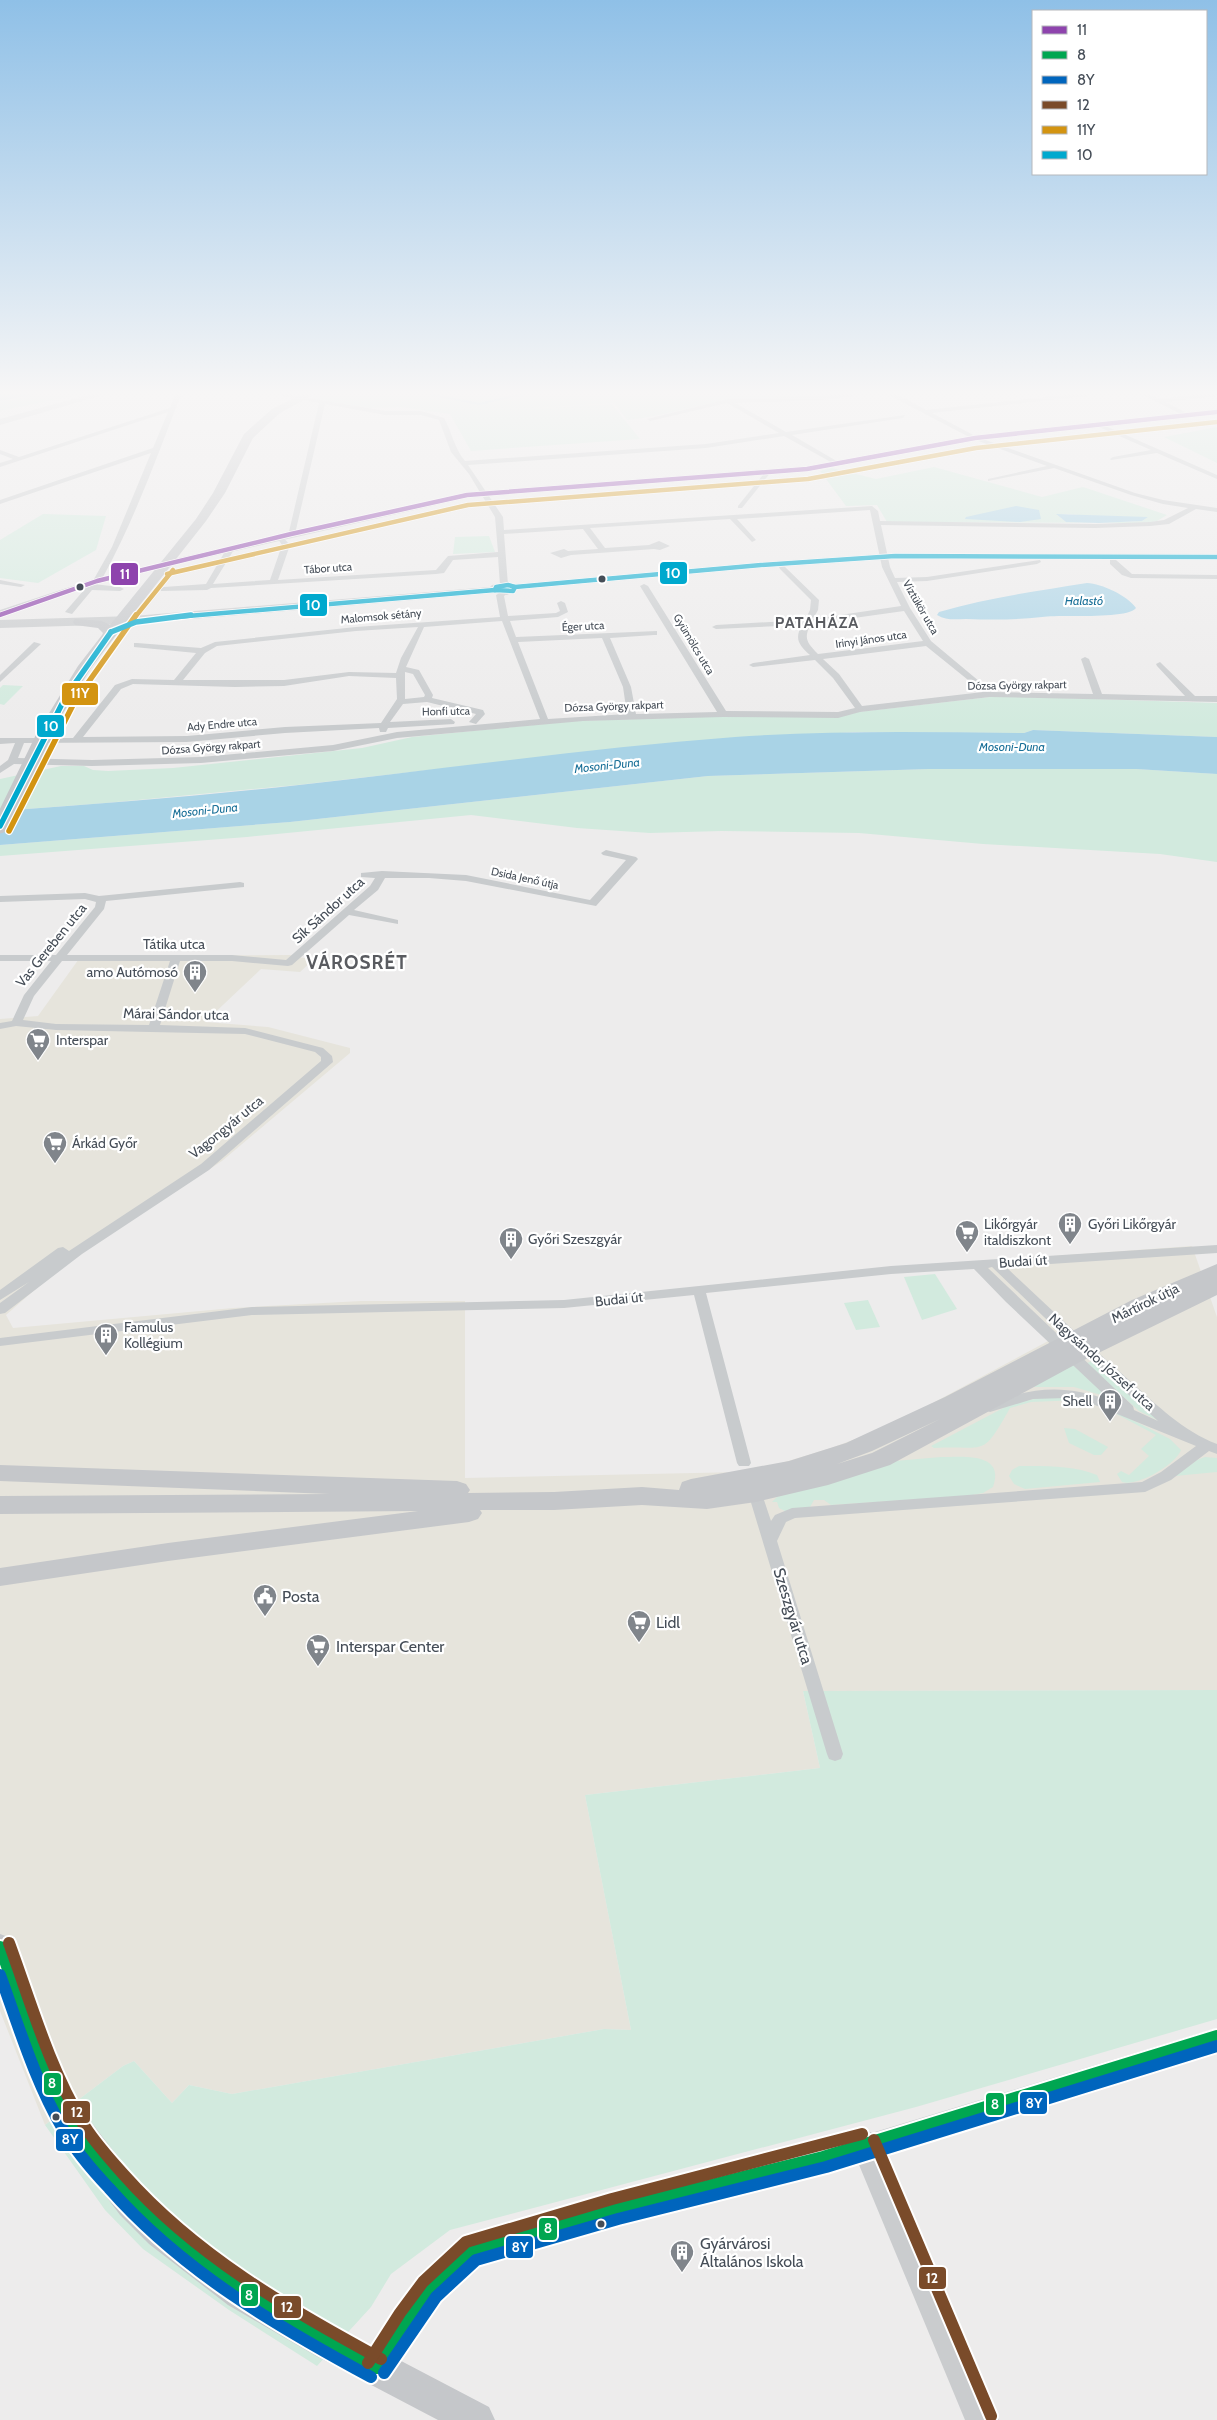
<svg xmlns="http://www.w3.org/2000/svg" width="1217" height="2420" viewBox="0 0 1217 2420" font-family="Cabin,sans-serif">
<rect width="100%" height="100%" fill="#edecec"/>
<polygon fill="#e6e4dc" points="290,955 313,960 300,972 261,969 205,1022 268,1027 350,1048 350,1053 222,1161 64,1264 6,1315 13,1328 233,1308 361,1301 465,1301 465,1478 741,1472 762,1469 831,1448 888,1427 1050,1340 972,1262 1192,1246 1217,1317 1217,1690 803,1691 820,1768 585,1795 631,2030 604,2029 232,2094 189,2085 172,2103 134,2061 123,2066 45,2125 0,2011 0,1019 38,1016 81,956"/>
<g fill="#d2eade" fill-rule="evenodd">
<polygon points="60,390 100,390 0,411 0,402"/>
<path d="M333 390H877C828 400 778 396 729 401 695 404 662 417 627 420L614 403 502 410 612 404 640 439 471 451 450 414 401 407 370 408 310 398Z"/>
<polygon points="1217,427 1217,463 1164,437"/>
<path d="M934 467 1042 497 1083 487 1167 515 1157 521 1148 523 887 522 877 505 846 506 820 471 832 468 876 479ZM1068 514 1102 517H1148L1142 521 1099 523 1066 522 1057 515Z"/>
<polygon points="43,514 106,516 96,550 38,583 0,578 0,540"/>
<polygon points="489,536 495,552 453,554 455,537"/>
<polygon points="3,685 23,686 4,705 0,704 0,688"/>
<polygon points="999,696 1217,703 1217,737 1033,730 1024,733 856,732 651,745 297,785 106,803 0,811 0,779 61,766 84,766 93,770 108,771 173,768 362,748 412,737 574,721 858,712"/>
<polygon points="929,769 1136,769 1217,774 1217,862 1160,854 983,844 859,833 721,831 650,833 577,828 471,815 247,837 0,856 0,845 290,822 708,776"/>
<polygon points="935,1274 957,1309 922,1320 904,1277"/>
<polygon points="868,1300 880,1327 856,1330 844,1303"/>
<polygon points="1092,1361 1173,1428 1139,1411 1087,1363"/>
<polygon points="1073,1365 1108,1397 1074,1387 1032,1387"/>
<path d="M1054 1394 1103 1405 1170 1439 1181 1450C1176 1464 1138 1487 1122 1482L1117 1474 1121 1471 1129 1475 1149 1456 1141 1449 1156 1435 1105 1408 1079 1400 1031 1402 1010 1408C981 1459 988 1445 934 1448L931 1446 1009 1405Z"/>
<polygon points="1064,1428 1075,1429 1108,1447 1101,1455 1094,1455 1069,1443"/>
<path d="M941 1457C960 1457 1006 1451 993 1487L983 1493 967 1496 831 1505 824 1500H814L810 1507 785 1511 779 1508 777 1502H772L777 1497 895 1461Z"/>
<polygon points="1205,1457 1217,1458 1217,1472 1175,1476 1197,1460"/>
<path d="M1019 1466C1045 1466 1072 1465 1097 1475L1100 1482 1025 1489 1014 1484 1009 1476 1012 1470Z"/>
<polygon points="1217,1690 1217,2019 916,2107 450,2230 391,2274 371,2307 317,2366 229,2310 143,2249 105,2210 45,2125 123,2066 134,2061 172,2103 189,2085 232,2094 604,2029 631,2030 585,1795 820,1768 803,1691"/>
</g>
<g fill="#a9d3e6">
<polygon points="0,390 60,390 0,401"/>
<polygon points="1016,506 1039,510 1041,519 1020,522 965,519 966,517"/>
<polygon points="1056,514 1148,517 1142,521 1099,523 1066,522"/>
<path d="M1087 583C1102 584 1127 595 1136 608 1126 620 1059 614 1042 617 1016 620 993 620 966 619 956 619 947 621 937 615L939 612C987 598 1037 591 1087 583Z"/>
<path d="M1033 730 1217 737V774L1136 769H929L708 776 290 822 0 845V811C100 804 199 796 299 785 444 769 589 748 735 737 831 730 928 732 1024 733Z"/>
</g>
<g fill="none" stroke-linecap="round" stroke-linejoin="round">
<polyline stroke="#a9d3e6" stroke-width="2" points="408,390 479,404 540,390"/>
<g fill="#c8cbcd" fill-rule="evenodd">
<path d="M177 390H183C158 453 136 517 103 577L165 562H168V566L93 584 120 587 124 589 120 591 92 590 72 614 65 612 84 590 85 586 0 615V610L94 579 112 547 151 453 0 504V500L153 448 168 412 0 467V463L13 459 0 454V450L19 457 170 408Z"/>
<path d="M252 390H263L385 411H421L444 418C452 432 454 448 465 461L706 444 779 433 727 403 650 421 647 419 728 399 822 396 875 390H890L926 410 1109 390H1125L1122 392 932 413 977 437 1135 493 1163 500 1217 508V512L1196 509 1169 524 1150 526 1095 528 881 525 890 567 895 578 927 577 1040 560 1041 562 1037 564 927 581 897 582 910 608 931 641 992 692 1093 694 1081 659 1085 657 1089 659 1102 694 1185 696 1157 666 1156 664 1160 662 1195 696H1217V702L990 697 860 712 838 718 723 717 583 721 397 738 333 751 201 763 92 766 14 764 0 773V766L8 760 15 743 0 744V738H73L115 685 132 679 174 680 196 653 134 647V643H137L201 648 215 642 356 627 500 617 496 595 505 590 509 592 504 596 508 616 556 613 560 611 557 603 561 601 565 603 568 612 558 617 510 621 516 637 657 631V635H654L610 638 631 687 636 714 717 712 640 586 644 584 648 586 726 711 838 712 855 708 833 678 815 660 753 667 749 665 753 663 810 655C799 645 794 639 802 625L716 629 712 627 716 625 805 620 810 610 811 600 780 569 779 567 783 565 819 600 818 610 813 619 901 606 882 567 870 510 737 519 756 540 752 542 730 519 590 528 605 548 649 545 659 541 670 546 660 550 654 549 571 555 561 558 550 553 564 549 568 551 598 549 583 529 504 534 508 585 504 587 500 585 498 557 453 560 444 573 436 574 211 588 207 590 161 591 160 589 164 587 206 584 227 548 231 546 235 548 213 584 270 580 282 545 276 536 280 534 290 545 278 580 436 570 448 556 498 552 495 517 469 474 451 452 439 420 421 415H385L325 404 295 534 288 536 319 403ZM883 392 973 439 1047 466 988 479V481L1054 468 1131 495 1163 504 1188 508 1164 520 1150 522 1095 524 880 521 878 511 872 506 504 530 503 517 468 465 706 448 784 436 838 466 840 465V463L792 435 903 418 905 415 786 432 735 403 822 400ZM904 611 923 641 818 654C807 643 803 638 811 624ZM502 621 540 719 397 732 333 745 201 757 92 760 18 758 24 743 187 742 285 733 379 728 380 732H386L388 728 454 724 455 722 451 719 390 722 403 704 427 702 476 714 469 722 476 724 485 714 483 710 432 698 433 695 419 670 406 667 424 627ZM418 627 401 658 396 673 349 672 284 680H183L205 653 217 646 356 631ZM602 638 623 687 627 714 548 719 518 642ZM926 646 983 692 862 706 839 674 823 659ZM405 672 413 674 425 695 424 697 405 699ZM349 676 396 678 397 699 381 723 285 727 187 736 83 737 121 689 133 684 235 687 284 686Z"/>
<polygon points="1133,390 1140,390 1159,399 1217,392 1217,396 1165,402 1189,414 1187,417"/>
<polygon points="1099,425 1103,425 1217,475 1217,479 1157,453 1111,460 1110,459 1113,457 1151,450 1099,427"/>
<polygon points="766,471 771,472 742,508 738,508 738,506"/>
<polygon points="1110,560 1116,560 1132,574 1217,575 1217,579 1131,578 1122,575 1110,564"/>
<polygon points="0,580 25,585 21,587 0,584"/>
<polygon points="34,642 41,644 0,682 0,675"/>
<path d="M606 850 636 857 638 859 596 906 466 881 429 878H385L378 890 354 910 398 920V924L349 915 292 965 288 966 232 961H180L160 1025 245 1028 323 1048 332 1056 333 1062 209 1170 82 1254 5 1313 0 1314V1303L29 1282 0 1300V1290L58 1248 63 1247 69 1251 201 1164 321 1061V1057L315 1052 245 1034 56 1030 16 1026 0 1029V1023L12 1021 24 995 51 961H0V955H56L95 907 96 902 85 899 0 902V896L85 893 99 896 240 882 244 883V887L106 901 104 909 67 955H232L286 960 370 886 375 878 361 877V873L382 871 466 875 590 900 626 860 603 855 601 853ZM62 961H170L149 1025 56 1024 23 1020 34 996Z"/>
<path d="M1217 1245V1253L1006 1267C1047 1306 1088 1344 1130 1381 1157 1405 1183 1431 1217 1444V1454L1209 1451 1171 1480 1145 1492 795 1518 786 1522 777 1541 843 1754 841 1759 835 1761 829 1759 827 1754 746 1486 748 1482H758L771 1521 775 1515 792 1508 1142 1482 1161 1472 1196 1446 1095 1405 1066 1398 1033 1399 990 1412 985 1410 983 1407 985 1404C1033 1388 1062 1383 1111 1401L1006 1302 974 1269 891 1274 706 1293 751 1463 749 1466H739L737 1463 694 1295 564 1308 252 1315 0 1346V1338L252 1307 564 1300 891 1266ZM992 1267 1072 1344 1158 1421 1134 1410 1133 1406 988 1268Z"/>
<polygon points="1217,2028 1217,2044 865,2153 858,2151 855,2144 858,2137 865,2135"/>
</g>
<g fill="#caccce" fill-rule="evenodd">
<polygon points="106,390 120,390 0,425 0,419"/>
<polygon points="1217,409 1217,415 975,441 807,472 467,498 165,567 159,564 161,562 467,492 807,466 975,435"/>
<polygon points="895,553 1217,554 1217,560 895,559 761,568 515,590 508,588 513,592 507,595 495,593 133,624 0,628 0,620 133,616 490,587 492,585 508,582 515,584 761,562"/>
<polygon points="865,2130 876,2134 999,2420 965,2420 857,2160 615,2224 480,2264 439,2301 387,2379 376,2384 365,2379 360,2368 365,2357 406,2293 429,2266 460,2240 615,2194"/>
</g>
<g fill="#c5c7ca" fill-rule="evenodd">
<polygon points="310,390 322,390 280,413 253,438 225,493 206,521 128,620 158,614 163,615 165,618 163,621 139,625 117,634 91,668 55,726 45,726 43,723 78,666 102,635 103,633 98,628 75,625 73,622 75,619 102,621 110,625 196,519 213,493 244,434 272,409"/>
<path d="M1217 1264V1295L1080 1362 890 1465 828 1485 756 1502 707 1509 642 1505 554 1510H480L482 1513 478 1519 469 1522 168 1561 0 1586V1568L168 1543 418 1511 0 1514V1496L329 1494 0 1481V1465L457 1481 466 1484 470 1490 468 1493 554 1492 642 1487 679 1490 682 1482 691 1479 789 1461 846 1443 945 1397 1132 1300ZM940 1419 872 1453 837 1464 872 1451Z"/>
<polygon points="0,1934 11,1938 16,1947 57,2055 82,2110 144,2191 173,2220 254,2279 342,2330 489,2407 495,2420 438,2420 316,2356 228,2305 149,2244 120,2215 58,2132 25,2055 0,1989"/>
</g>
<polyline stroke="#c5c7ca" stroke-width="15" points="0,826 50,723"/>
<g stroke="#fff" stroke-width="6">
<polyline id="bus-1" points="0,615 97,581 291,534 467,495 807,469 975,438 1217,412"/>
</g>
<g stroke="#fff" stroke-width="16">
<g id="bus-2">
<path d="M0 1947C22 2006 40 2071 73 2125 85 2146 101 2164 117 2182 189 2264 281 2317 376 2368"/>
<polyline points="376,2368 428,2290 471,2251 615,2209 823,2157 1217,2036"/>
</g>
</g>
<g stroke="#fff" stroke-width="16">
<g id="bus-3">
<path d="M0 1975C19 2027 35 2081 63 2129 75 2150 92 2170 109 2188 182 2271 275 2325 371 2377"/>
<polyline points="384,2373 436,2297 476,2260 618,2219 826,2167 1217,2046"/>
</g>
</g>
<g stroke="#fff" stroke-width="16">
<g id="bus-4">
<path d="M9 1943C31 2003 49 2067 82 2122 93 2141 109 2158 124 2175 196 2256 287 2308 381 2359"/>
<polyline points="874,2140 991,2416"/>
<polyline points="368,2363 400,2313 423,2282 466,2242 612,2199 862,2134"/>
</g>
</g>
<g stroke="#fff" stroke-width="6">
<g id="bus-5-far1">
<polyline points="167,574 468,505 808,479 976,448 1217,422"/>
<polyline points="135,617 173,570"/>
</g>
</g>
<g stroke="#fff" stroke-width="8">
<polyline id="bus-5" points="9,831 75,701 136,615"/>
</g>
<g stroke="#fff" stroke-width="6">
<g id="bus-6-far1">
<polyline points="495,590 496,587 508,585 515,587 761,565 895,556 1217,557"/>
<polyline points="176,617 495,590 513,591 515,587"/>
</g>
</g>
<g stroke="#fff" stroke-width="8">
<g id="bus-6">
<polyline points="111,632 136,622 191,615"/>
<polyline points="0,826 66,696 111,632"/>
</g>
</g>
<use href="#bus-1" stroke="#8e44ad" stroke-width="4.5"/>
<use href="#bus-2" stroke="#00a651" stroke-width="12"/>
<use href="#bus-3" stroke="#0065bd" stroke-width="12"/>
<use href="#bus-4" stroke="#7a4b2a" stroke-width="12"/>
<use href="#bus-5-far1" stroke="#d39411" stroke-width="4.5"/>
<use href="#bus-5" stroke="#d39411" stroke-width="5.5"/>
<use href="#bus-6-far1" stroke="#00a9ce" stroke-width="4.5"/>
<use href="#bus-6" stroke="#00a9ce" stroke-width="5.5"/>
</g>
<linearGradient id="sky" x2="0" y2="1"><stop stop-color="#8fc0e7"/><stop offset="0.54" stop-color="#f7f6f6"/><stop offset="1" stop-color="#f7f6f6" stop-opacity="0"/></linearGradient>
<rect width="1217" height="728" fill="url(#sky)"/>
<defs>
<g id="building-pin" transform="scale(1.25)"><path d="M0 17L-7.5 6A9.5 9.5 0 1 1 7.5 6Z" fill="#80858b" stroke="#fff"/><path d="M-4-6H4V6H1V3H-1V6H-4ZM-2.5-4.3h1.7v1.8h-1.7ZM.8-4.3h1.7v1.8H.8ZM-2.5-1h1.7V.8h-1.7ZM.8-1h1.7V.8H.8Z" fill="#fff"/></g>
<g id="supermarket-pin" transform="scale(1.25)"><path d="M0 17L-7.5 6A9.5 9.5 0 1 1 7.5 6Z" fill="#80858b" stroke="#fff"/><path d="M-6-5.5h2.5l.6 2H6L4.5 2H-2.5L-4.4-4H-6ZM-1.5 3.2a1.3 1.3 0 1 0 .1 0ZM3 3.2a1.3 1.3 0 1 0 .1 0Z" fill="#fff"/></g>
<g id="civic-pin" transform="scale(1.25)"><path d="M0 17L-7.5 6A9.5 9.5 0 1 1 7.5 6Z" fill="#80858b" stroke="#fff"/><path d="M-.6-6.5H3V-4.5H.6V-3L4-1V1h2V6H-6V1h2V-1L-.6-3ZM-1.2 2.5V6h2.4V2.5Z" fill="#fff"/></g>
</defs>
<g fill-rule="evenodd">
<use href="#building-pin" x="195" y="972"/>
<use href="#supermarket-pin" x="38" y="1040"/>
<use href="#supermarket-pin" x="55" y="1143"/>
<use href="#building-pin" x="1070" y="1224"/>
<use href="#supermarket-pin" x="967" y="1232"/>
<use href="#building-pin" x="511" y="1239"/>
<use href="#building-pin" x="106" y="1335"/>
<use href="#building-pin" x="1110" y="1401"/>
<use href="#civic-pin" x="265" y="1596"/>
<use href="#supermarket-pin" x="639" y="1622"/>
<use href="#supermarket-pin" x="318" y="1646"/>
<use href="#building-pin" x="682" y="2252"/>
</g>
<g fill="#454d57" stroke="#fff" stroke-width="2">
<circle cx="602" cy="579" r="4.5"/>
<circle cx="80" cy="587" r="4.5"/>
<circle cx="56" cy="2117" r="4.5"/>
<circle cx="601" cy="2224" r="4.5"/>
</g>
<g text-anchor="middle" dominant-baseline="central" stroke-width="4.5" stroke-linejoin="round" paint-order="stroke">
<g font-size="11" fill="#454d57" stroke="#fff">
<text transform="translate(328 568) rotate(-4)">Tábor utca</text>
<text transform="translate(921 607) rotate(60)">Víztükör utca</text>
<text transform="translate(381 616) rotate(-5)">Malomsok sétány</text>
<text transform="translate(583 626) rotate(-3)">Éger utca</text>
<text transform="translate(871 639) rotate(-8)">Irinyi János utca</text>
<text transform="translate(694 644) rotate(59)">Gyümölcs utca</text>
<text transform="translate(1017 685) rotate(-1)">Dózsa György rakpart</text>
<text transform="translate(614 706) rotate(-2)">Dózsa György rakpart</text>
<text transform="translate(446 711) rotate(-1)">Honfi utca</text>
<text transform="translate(222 724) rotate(-5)">Ady Endre utca</text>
<text transform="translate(211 747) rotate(-4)">Dózsa György rakpart</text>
<text transform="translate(525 878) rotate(12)">Dsida Jenő útja</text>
</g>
<g font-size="12" font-style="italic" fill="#186f97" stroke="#fff">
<text x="1084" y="600">Halastó</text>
<text x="1012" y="746">Mosoni-Duna</text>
<text transform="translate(607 765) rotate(-6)">Mosoni-Duna</text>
<text transform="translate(205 810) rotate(-6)">Mosoni-Duna</text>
</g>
<g font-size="14" fill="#454d57" stroke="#fff">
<text transform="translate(328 910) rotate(-42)">Sík Sándor utca</text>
<text x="174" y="944">Tátika utca</text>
<text transform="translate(51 945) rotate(-51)">Vas Gereben utca</text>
<text transform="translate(176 1014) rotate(1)">Márai Sándor utca</text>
<text transform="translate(226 1127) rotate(-39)">Vagongyár utca</text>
<text transform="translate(1023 1261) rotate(-4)">Budai út</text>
<text transform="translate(619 1299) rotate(-6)">Budai út</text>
<text transform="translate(1145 1303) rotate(-26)">Mártírok útja</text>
<text transform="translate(1102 1362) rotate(42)">Nagysándor József utca</text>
</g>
<g font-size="14" fill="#454d57" stroke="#fff" text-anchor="start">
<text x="178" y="972" text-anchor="end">amo Autómosó</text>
<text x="56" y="1040">Interspar</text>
<text x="72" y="1143">Árkád Győr</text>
<text x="984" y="1224">Likőrgyár<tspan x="984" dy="16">italdiszkont</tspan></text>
<text x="1088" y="1224">Győri Likőrgyár</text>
<text x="528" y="1239">Győri Szeszgyár</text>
<text x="124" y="1327">Famulus<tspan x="124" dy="16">Kollégium</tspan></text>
<text x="1092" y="1401" text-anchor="end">Shell</text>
</g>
<g font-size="16" font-weight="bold" letter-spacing="1" fill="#595b60" stroke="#fff">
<text x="817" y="622">PATAHÁZA</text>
</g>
<g font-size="16" fill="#454d57" stroke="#fff" text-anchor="start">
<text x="282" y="1596">Posta</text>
<text x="656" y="1622">Lidl</text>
<text x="336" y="1646">Interspar Center</text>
<text x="700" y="2243">Gyárvárosi<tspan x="700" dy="18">Általános Iskola</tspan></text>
</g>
<g font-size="16" fill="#454d57" stroke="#fff">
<text transform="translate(793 1616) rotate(73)">Szeszgyár utca</text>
</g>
<g font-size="19" font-weight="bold" letter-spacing="1" fill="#595b60" stroke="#fff">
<text x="357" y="962">VÁROSRÉT</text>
</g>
</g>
<g stroke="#fff" stroke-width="2">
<rect x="659" y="561" width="29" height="24" rx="5" fill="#00a9ce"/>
<rect x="110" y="562" width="29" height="24" rx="5" fill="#8e44ad"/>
<rect x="299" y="593" width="29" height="24" rx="5" fill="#00a9ce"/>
<rect x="61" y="682" width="38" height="24" rx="5" fill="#d39411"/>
<rect x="36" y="714" width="29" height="24" rx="5" fill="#00a9ce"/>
<rect x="43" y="2072" width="19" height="24" rx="5" fill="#00a651"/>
<rect x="1019" y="2091" width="29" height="24" rx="5" fill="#0065bd"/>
<rect x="985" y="2092" width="20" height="24" rx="5" fill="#00a651"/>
<rect x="62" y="2100" width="29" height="24" rx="5" fill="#7a4b2a"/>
<rect x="55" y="2128" width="29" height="24" rx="5" fill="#0065bd"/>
<rect x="538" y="2217" width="20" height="24" rx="5" fill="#00a651"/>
<rect x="505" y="2235" width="29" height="24" rx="5" fill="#0065bd"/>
<rect x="918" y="2266" width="29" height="24" rx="5" fill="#7a4b2a"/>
<rect x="240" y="2283" width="19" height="24" rx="5" fill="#00a651"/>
<rect x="273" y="2295" width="29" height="24" rx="5" fill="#7a4b2a"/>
</g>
<g font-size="14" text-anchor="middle" font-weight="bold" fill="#fff">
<text x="673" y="578">10</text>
<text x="125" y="579">11</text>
<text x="313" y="610">10</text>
<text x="80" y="698">11Y</text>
<text x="51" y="731">10</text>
<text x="52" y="2088">8</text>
<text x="1034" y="2108">8Y</text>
<text x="995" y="2109">8</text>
<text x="77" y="2117">12</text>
<text x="70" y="2144">8Y</text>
<text x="548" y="2233">8</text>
<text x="520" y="2252">8Y</text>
<text x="932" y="2283">12</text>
<text x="249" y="2300">8</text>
<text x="287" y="2312">12</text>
</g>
<rect x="1032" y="10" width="175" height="165" fill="#ffffff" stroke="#b5b8bc"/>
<rect x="1042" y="26" width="25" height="8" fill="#8e44ad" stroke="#b5b8bc"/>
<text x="1077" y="35" font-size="15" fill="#454d57">11</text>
<rect x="1042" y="51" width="25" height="8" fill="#00a651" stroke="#b5b8bc"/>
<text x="1077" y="60" font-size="15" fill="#454d57">8</text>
<rect x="1042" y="76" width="25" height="8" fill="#0065bd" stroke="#b5b8bc"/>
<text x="1077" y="85" font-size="15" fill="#454d57">8Y</text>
<rect x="1042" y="101" width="25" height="8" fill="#7a4b2a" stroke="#b5b8bc"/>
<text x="1077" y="110" font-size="15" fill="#454d57">12</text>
<rect x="1042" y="126" width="25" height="8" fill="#d39411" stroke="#b5b8bc"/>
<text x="1077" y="135" font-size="15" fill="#454d57">11Y</text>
<rect x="1042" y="151" width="25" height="8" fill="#00a9ce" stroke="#b5b8bc"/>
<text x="1077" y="160" font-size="15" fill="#454d57">10</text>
</svg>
